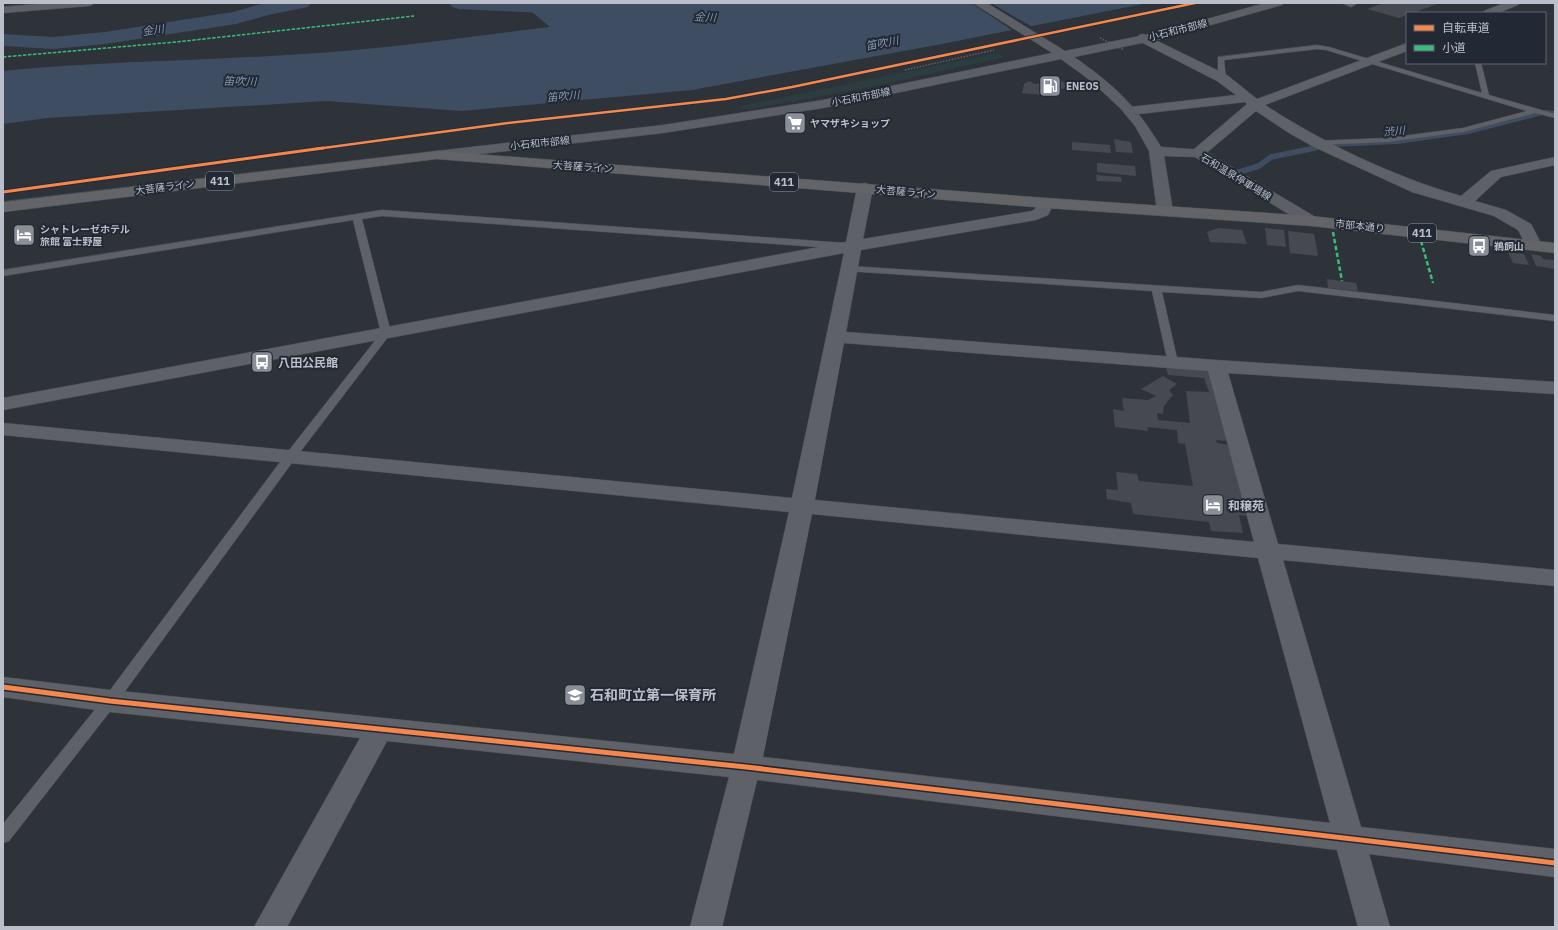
<svg xmlns="http://www.w3.org/2000/svg" width="1558" height="930" viewBox="0 0 1558 930" font-family="'IBM Plex Sans','Noto Sans JP',sans-serif">
<rect width="100%" height="100%" fill="#2e333a"/>
<polygon fill="#2c3d40" points="997,53 1004,57 870,87 749,109 741,108 742,106 756,103"/>
<path fill="#3f4d62" d="M543 3H1148L942 44 692 90 462 111 326 101 47 118 3 124V71C103 61 203 61 303 54 385 49 468 37 550 27L526 7Z"/>
<polygon fill="#2e333a" points="971,3 991,3 1034,28 1015,32"/>
<g fill="none" stroke-linecap="round" stroke-linejoin="round">
<polyline stroke="#3f4d62" stroke-width="4" points="1310,149 1331,145 1397,142 1468,132 1546,112 1555,113"/>
<polyline stroke="#3f4d62" stroke-width="5.5" points="1236,173 1259,166 1271,157 1315,148"/>
<g fill="#3f4d62" fill-rule="evenodd">
<polygon points="265,3 311,3 308,7 268,15 236,24 105,44 53,49 3,46 3,34 53,37 105,32 233,12"/>
<polygon points="449,3 583,3 590,5 593,9 590,13 583,15 459,9 452,7"/>
</g>
</g>
<g fill="#464a50">
<polygon points="1384,3 1440,3 1413,13 1407,13 1407,15 1399,18 1367,9"/>
<polygon points="1060,80 1072,87 1044,92 1044,95 1022,93 1024,84 1029,81 1035,84"/>
<polygon points="1114,139 1131,142 1133,153 1116,152"/>
<polygon points="1072,142 1110,145 1111,153 1072,150"/>
<polygon points="1097,163 1135,166 1136,176 1097,172"/>
<polygon points="1096,175 1121,177 1122,182 1097,181"/>
<polygon points="1219,228 1242,230 1247,244 1210,242 1207,232"/>
<polygon points="1265,228 1284,230 1286,247 1267,245"/>
<polygon points="1288,231 1314,234 1318,256 1290,253"/>
<polygon points="1508,252 1524,254 1529,265 1513,263"/>
<polygon points="1531,254 1541,256 1543,259 1554,260 1555,269 1536,266"/>
<polygon points="1327,279 1356,283 1358,291 1328,288"/>
<polygon points="1165,364 1213,368 1229,441 1216,440 1217,443 1235,446 1255,517 1239,515 1243,533 1211,531 1209,522 1133,514 1131,503 1107,499 1106,489 1118,490 1116,472 1137,474 1139,481 1193,486 1185,444 1178,443 1177,430 1147,427 1148,431 1115,427 1113,409 1124,411 1122,398 1148,400 1156,396 1141,389 1163,376 1177,384 1169,390 1173,395 1164,406 1163,414 1157,413 1158,420 1190,423 1186,391 1209,392 1204,378 1168,375"/>
</g>
<g fill="none" stroke-linecap="round" stroke-linejoin="round">
<g stroke="#4c4f54" stroke-width="1">
<g id="service">
<polygon points="1342,3 1358,3 1351,7"/>
<polygon points="1317,45 1329,47 1482,93 1475,63 1481,63 1489,95 1555,114 1555,118 1535,113 1463,132 1387,142 1316,145 1313,145 1313,141 1387,138 1463,128 1527,111 1326,50 1317,49 1224,60 1226,78 1222,80 1218,78 1218,57"/>
<polygon points="382,210 846,243 851,246 846,249 382,216 362,219 391,333 294,460 115,705 9,841 3,843 3,824 105,697 286,454 381,333 353,220 3,276 3,270"/>
<polygon points="849,266 1261,292 1298,285 1555,315 1555,321 1298,291 1261,298 1162,292 1178,363 1173,366 1168,363 1152,291 846,271 844,269 846,267"/>
</g>
</g>
<g stroke="#4c4f54" stroke-width="1">
<g id="minor">
<polygon points="47,3 94,3 92,5 88,6 3,13 3,7"/>
<polygon points="1504,3 1520,3 1518,5 1498,13 1482,13 1484,11"/>
<path d="M1143 34 1227 75 1257 99 1407 43V51L1265 105C1325 144 1392 176 1461 196L1491 171 1555 157V165L1501 177 1475 201 1506 210 1531 224 1542 245 1540 249 1534 250 1528 249 1518 230 1494 216 1412 192 1314 147 1289 133 1256 111 1203 156 1198 157 1193 156 1191 153 1193 150 1247 104 1245 102 1130 115 1125 114 1123 111 1125 108 1130 107 1236 95 1217 81 1139 41 1137 38 1139 35Z"/>
<path d="M865 183 871 185 873 188 863 239 1032 211 1035 209 1040 200 1046 198 1052 200 1054 203 1048 215 1036 220 861 250 846 332 1216 360 1555 382V394L1228 373 1278 544 1555 570V586L1283 560 1361 827 1555 849V877L1369 854 1390 927H1358L1337 850 757 780 722 927H690L729 777 387 741 287 927H254L360 738 110 712 3 697V677L110 690 734 754 789 512 3 435V423L792 498 844 253 3 410V398L846 242 857 188 859 185ZM844 343 1208 371 1254 542 815 500ZM812 514 1258 558 1330 823 763 757Z"/>
</g>
</g>
<g stroke="#4c4f54" stroke-width="1">
<path id="secondary" d="M973 3H987L1065 51 1160 32 1265 3H1284L1282 5 1161 39 1074 57C1113 84 1136 105 1161 147L1203 150 1317 218 1319 221 1317 224 1311 226 1305 224 1195 157 1164 156 1173 211 1171 214 1165 216 1159 214 1157 211 1149 151 1135 126 1121 109 1091 81 1061 59 823 108 663 133 437 159 432 158 430 155 432 152 437 151 663 125 823 100 1052 53Z"/>
</g>
<g stroke="#4b4f55" stroke-width="1">
<polygon id="trunk" points="437,151 1046,198 1311,216 1555,243 1555,253 1311,226 1046,208 437,159 3,212 3,202"/>
</g>
<polyline stroke="#5c6165" stroke-width="1.5" stroke-dasharray="1.5 1.5" stroke-linecap="butt" points="905,70 994,50"/>
<use href="#service" fill="#5e6168" fill-rule="evenodd"/>
<use href="#minor" fill="#5e6168" fill-rule="evenodd"/>
<use href="#secondary" fill="#5c6066" fill-rule="evenodd"/>
<use href="#trunk" fill="#626468" fill-rule="evenodd"/>
<polyline stroke="#5c6165" stroke-width="1.5" stroke-dasharray="1.5 1.5" stroke-linecap="butt" points="1100,38 1124,50"/>
<polyline stroke="#3abd76" stroke-width="1.5" stroke-dasharray="3.5 1.5" stroke-linecap="butt" points="3,57 176,42 414,16"/>
<g stroke="#3abd76" stroke-width="2.5" stroke-dasharray="4.5 2.5" stroke-linecap="butt">
<polyline points="1333,232 1342,281"/>
<polyline points="1421,241 1433,283"/>
</g>
<g stroke="#222934" stroke-width="4">
<polyline id="cycleway-far2" points="316,149 508,123 726,99 792,87 1195,3"/>
</g>
<g stroke="#222934" stroke-width="5">
<polyline id="cycleway-far1" points="3,192 323,148"/>
</g>
<g stroke="#222934" stroke-width="8">
<polyline id="cycleway" points="3,687 110,701 746,767 1555,863"/>
</g>
<use href="#cycleway-far2" stroke="#f5874c" stroke-width="2.5"/>
<use href="#cycleway-far1" stroke="#f5874c" stroke-width="3"/>
<use href="#cycleway" stroke="#f5874c" stroke-width="5"/>
</g>
<defs>
<g id="fuel-square" transform="scale(1.15)"><rect x="-9" y="-9" width="18" height="18" rx="4" fill="#898e97" stroke="#222934"/><path d="M-5.5-6h7V0h2V4h1.3V-2.5L3-4.5l.8-.8L6-3V5H2.5V1h-1V6h-7ZM-4.2-4.7v3.2H.2V-4.7Z" fill="#fff"/></g>
<g id="supermarket-square" transform="scale(1.15)"><rect x="-9" y="-9" width="18" height="18" rx="4" fill="#898e97" stroke="#222934"/><path d="M-6-5.5h2.5l.6 2H6L4.5 2H-2.5L-4.4-4H-6ZM-1.5 3.2a1.3 1.3 0 1 0 .1 0ZM3 3.2a1.3 1.3 0 1 0 .1 0Z" fill="#fff"/></g>
<g id="hotel-square" transform="scale(1.15)"><rect x="-9" y="-9" width="18" height="18" rx="4" fill="#898e97" stroke="#222934"/><path d="M-6-4.5h1.5V1H6V5H4.5V3h-9V5H-6ZM-4 0a1.8 1.8 0 1 1 3.6 0ZM.5 0V-2.5h3Q6-2.5 6 0Z" fill="#fff"/></g>
<g id="bus-square" transform="scale(1.15)"><rect x="-9" y="-9" width="18" height="18" rx="4" fill="#898e97" stroke="#222934"/><path d="M-5-6H5V4H4V6H2V4H-2V6H-4V4H-5ZM-3.5-4V0h7V-4ZM-3.5 1.2v1.5H-2V1.2ZM2 1.2v1.5H3.5V1.2Z" fill="#fff"/></g>
<g id="school-square" transform="scale(1.15)"><rect x="-9" y="-9" width="18" height="18" rx="4" fill="#898e97" stroke="#222934"/><path d="M0-5L7-2L0 1L-7-2ZM-4 1L0 2.5L4 1V4Q0 6-4 4Z" fill="#fff"/></g>
</defs>
<g fill-rule="evenodd">
<use href="#fuel-square" x="1050" y="86"/>
<use href="#supermarket-square" x="795" y="123"/>
<use href="#hotel-square" x="24" y="235"/>
<use href="#bus-square" x="1479" y="246"/>
<use href="#bus-square" x="262" y="362"/>
<use href="#hotel-square" x="1213" y="505"/>
<use href="#school-square" x="575" y="695"/>
</g>
<g text-anchor="middle" dominant-baseline="central" stroke-width="4" stroke-linejoin="round" paint-order="stroke">
<g font-size="10" fill="#babfc9" stroke="#222934">
<text transform="translate(1178 30) rotate(-14)">小石和市部線</text>
<text transform="translate(861 97) rotate(-11)">小石和市部線</text>
<text transform="translate(540 143) rotate(-6)">小石和市部線</text>
<text transform="translate(583 167) rotate(4)">大菩薩ライン</text>
<text transform="translate(1236 177) rotate(31)">石和温泉停車場線</text>
<text transform="translate(165 187) rotate(-7)">大菩薩ライン</text>
<text transform="translate(906 192) rotate(5)">大菩薩ライン</text>
<text transform="translate(1360 226) rotate(6)">市部本通り</text>
</g>
<g font-size="10" font-weight="bold" fill="#babfc9" stroke="#222934" text-anchor="start">
<text x="1066" y="86">ENEOS</text>
<text x="810" y="123">ヤマザキショップ</text>
<text x="40" y="229">シャトレーゼホテル<tspan x="40" dy="12">旅館 富士野屋</tspan></text>
<text x="1494" y="246">鵜飼山</text>
</g>
<g font-size="11" font-style="italic" fill="#8596ad" stroke="#222934">
<text transform="translate(705 17) rotate(3)">金川</text>
<text transform="translate(153 30) rotate(-8)">金川</text>
<text transform="translate(882 43) rotate(-11)">笛吹川</text>
<text transform="translate(240 81) rotate(2)">笛吹川</text>
<text transform="translate(563 96) rotate(-5)">笛吹川</text>
<text transform="translate(1394 131) rotate(-5)">渋川</text>
</g>
<g fill="#222934" stroke="#8c929c" stroke-width="1">
<rect x="206" y="172" width="28" height="18" rx="3"/>
<rect x="770" y="173" width="28" height="18" rx="3"/>
<rect x="1408" y="224" width="28" height="18" rx="3"/>
</g>
<g font-size="11" font-weight="bold" fill="#babfc9">
<text x="220" y="181">411</text>
<text x="784" y="182">411</text>
<text x="1422" y="233">411</text>
</g>
<g font-size="12" font-weight="bold" fill="#babfc9" stroke="#222934" text-anchor="start">
<text x="278" y="362">八田公民館</text>
<text x="1228" y="505">和穣苑</text>
</g>
<g font-size="14" font-weight="bold" fill="#babfc9" stroke="#222934" text-anchor="start">
<text x="590" y="695">石和町立第一保育所</text>
</g>
</g>
<rect width="1558" height="930" fill="none" stroke="#babfc9" stroke-width="8"/>
<rect x="1406" y="12" width="140" height="52" fill="#222934" stroke="#5f6570"/>
<rect x="1414" y="25" width="20" height="6" fill="#f5874c" stroke="#5f6570"/>
<text x="1442" y="32" font-size="12" fill="#babfc9">自転車道</text>
<rect x="1414" y="45" width="20" height="6" fill="#3abd76" stroke="#5f6570"/>
<text x="1442" y="52" font-size="12" fill="#babfc9">小道</text>
</svg>
